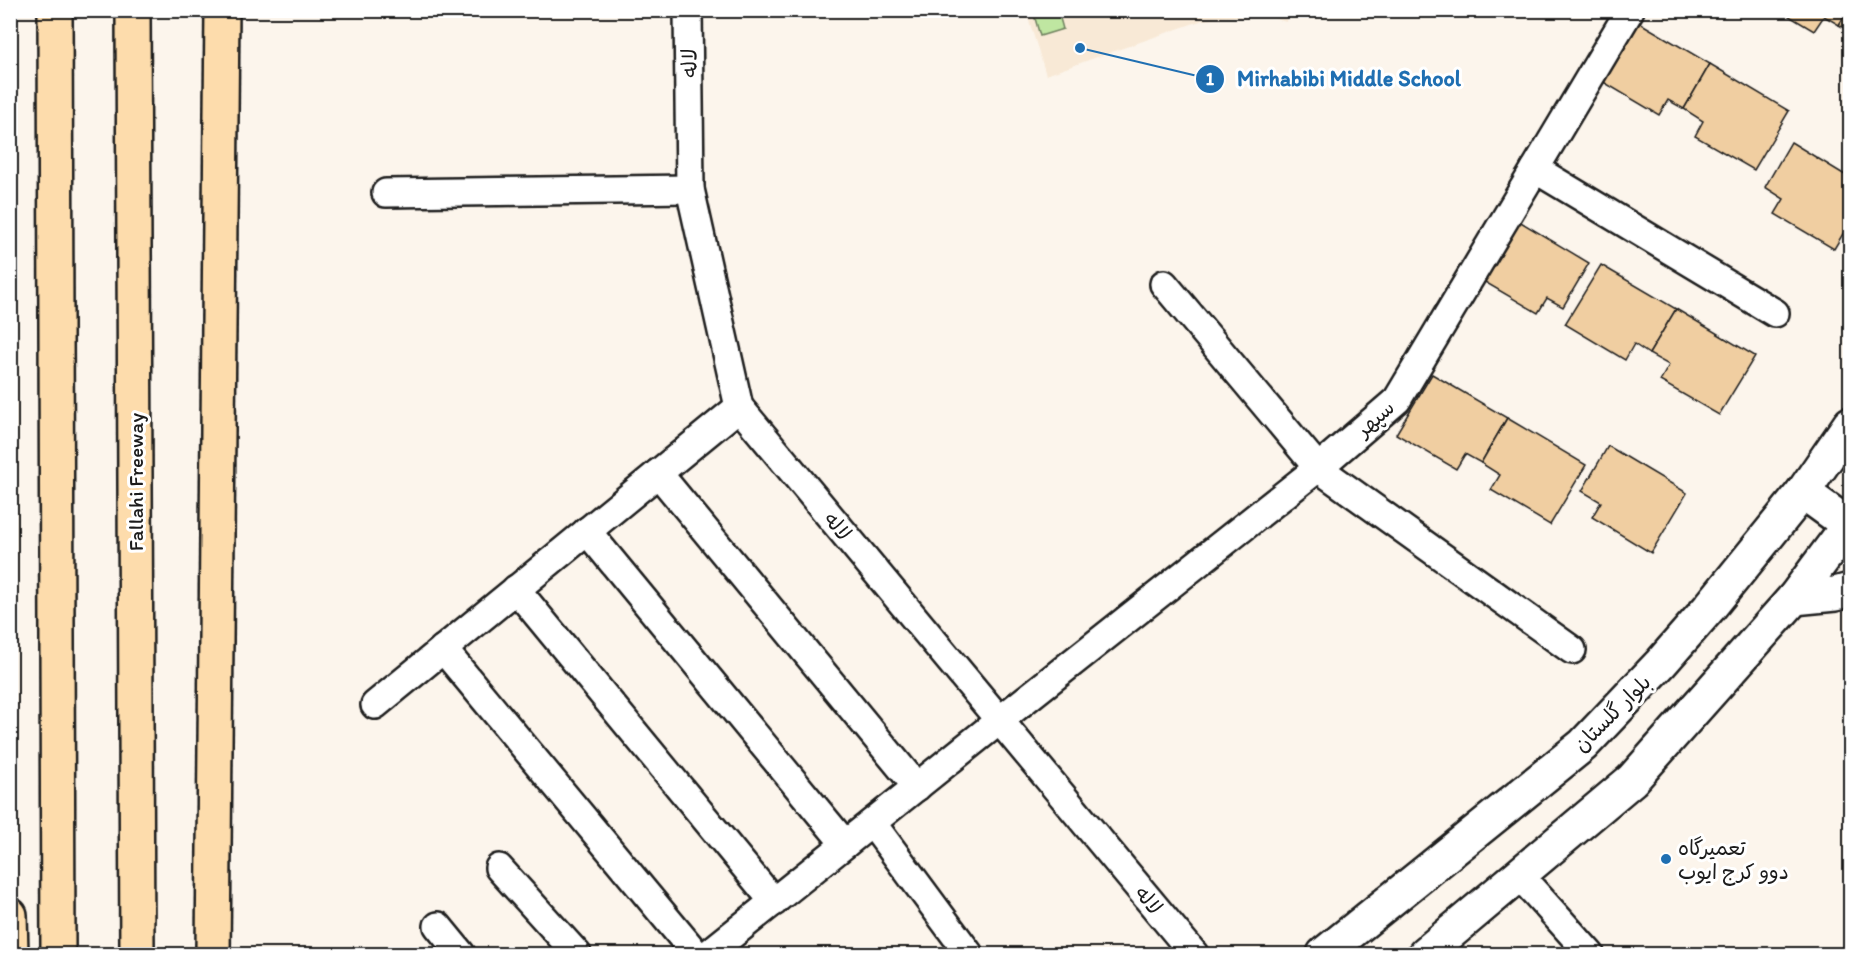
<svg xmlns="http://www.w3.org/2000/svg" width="1861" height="965" viewBox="0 0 1861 965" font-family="Itim,'Playpen Sans Arabic',sans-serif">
<rect width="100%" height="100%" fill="#fcf5ec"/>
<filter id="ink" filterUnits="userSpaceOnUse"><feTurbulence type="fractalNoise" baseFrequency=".0167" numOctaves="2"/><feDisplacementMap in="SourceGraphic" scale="12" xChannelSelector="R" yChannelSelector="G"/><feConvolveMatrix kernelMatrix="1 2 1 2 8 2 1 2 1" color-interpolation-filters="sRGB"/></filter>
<g filter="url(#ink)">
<polygon fill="#f8e9d6" points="1026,11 1288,11 1286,22 1261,14 1203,20 1046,75"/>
<polygon fill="#bfe6a1" stroke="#6e815e" stroke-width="1.5" points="1033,11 1058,11 1063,29 1040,36"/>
<g fill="#f0cea1" stroke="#1c1c1c" stroke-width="1.5">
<polygon points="1779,10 1848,10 1839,25 1824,16 1814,31"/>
<polygon points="1848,10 1850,10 1850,32 1839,25"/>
<polygon points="1635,20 1710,64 1684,109 1668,100 1659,115 1600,80"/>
<polygon points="1710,64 1789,111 1754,170 1695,136 1703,121 1684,109"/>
<polygon points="1791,142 1850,178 1850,222 1834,249 1775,214 1784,199 1765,187"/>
<polygon points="1514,218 1589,263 1563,307 1547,298 1538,313 1478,278"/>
<polygon points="1601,265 1676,309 1649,354 1634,344 1625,360 1565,324"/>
<polygon points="1676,309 1755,356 1719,415 1660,381 1669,365 1649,354"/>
<polygon points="1432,374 1507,418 1481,463 1465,454 1456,469 1396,434"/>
<polygon points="1507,418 1586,465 1550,525 1491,490 1500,475 1481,463"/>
<polygon points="1608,446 1687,493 1651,553 1592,517 1601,502 1582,491"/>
</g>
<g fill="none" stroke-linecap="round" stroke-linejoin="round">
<g stroke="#1c1c1c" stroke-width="32">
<g id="minor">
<polyline points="688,10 690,189 739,407 1194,954"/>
<polyline points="1535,169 1775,313"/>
<polyline points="386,193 690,189"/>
<polyline points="1164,284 1318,468 1572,650"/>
<polyline points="658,473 917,787"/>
<polyline points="587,531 845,844"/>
<polyline points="516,589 774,902"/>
<polyline points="443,649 696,954"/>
<polyline points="375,705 739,407"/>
<polyline points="872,823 969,954"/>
<polyline points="499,868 577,954"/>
<polyline points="1520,876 1590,954"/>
<polyline points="438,926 461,954"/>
<polyline points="708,954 1000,720 1318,468 1397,400 1630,10"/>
</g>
</g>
<g stroke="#1c1c1c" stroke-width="38">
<g id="tertiary">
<polyline points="1803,492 1850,526"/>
<polyline points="1794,598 1835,594 1850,590"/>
<polyline points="1324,954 1583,745 1661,663 1709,608 1803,492 1850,424"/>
<polyline points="1425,954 1632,780 1794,598 1850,523"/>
</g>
</g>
<g stroke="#1c1c1c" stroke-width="38">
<polyline id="primary" points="213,954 222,10"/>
</g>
<g stroke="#1c1c1c" stroke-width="38">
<polyline id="trunk" points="10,915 11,954"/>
</g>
<g stroke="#1c1c1c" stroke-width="38">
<g id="motorway">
<polyline points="55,10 58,954"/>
<polyline points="133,10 137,954"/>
</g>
</g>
<use href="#minor" stroke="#fff" stroke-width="27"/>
<use href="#tertiary" stroke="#fff" stroke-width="33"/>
<use href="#primary" stroke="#fddcac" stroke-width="33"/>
<use href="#trunk" stroke="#fddcac" stroke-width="33"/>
<use href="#motorway" stroke="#fddcac" stroke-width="33"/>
</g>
</g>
<circle fill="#1f6fb2" stroke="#fff" stroke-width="2" cx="1666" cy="859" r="6"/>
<g text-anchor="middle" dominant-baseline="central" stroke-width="6" stroke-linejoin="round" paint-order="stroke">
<g font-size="21" fill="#1c1c1c" stroke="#fff">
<text transform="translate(689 63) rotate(-91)">لاله</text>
<text transform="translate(1375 418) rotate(-42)">سپهر</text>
<text transform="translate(135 482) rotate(-90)">Fallahi Freeway</text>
<text transform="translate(838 526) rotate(50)">لاله</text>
<text transform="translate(1612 713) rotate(-45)">بلوار گلستان</text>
<text transform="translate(1149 900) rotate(50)">لاله</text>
</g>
<g font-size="21" fill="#1c1c1c" stroke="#fff" text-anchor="start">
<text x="1678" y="847">تعمیرگاه<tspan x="1678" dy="24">دوو کرج ایوب</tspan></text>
</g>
</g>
<path fill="none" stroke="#1f6fb2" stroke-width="2" d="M1080 48L1210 79"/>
<g fill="#1f6fb2" stroke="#fff" stroke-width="2">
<circle cx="1080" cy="48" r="6"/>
<circle cx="1210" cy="79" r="15"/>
</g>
<g font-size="18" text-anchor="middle" font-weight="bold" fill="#fff">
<text x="1210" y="85">1</text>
</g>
<g font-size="22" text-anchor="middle" font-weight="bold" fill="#1f6fb2" stroke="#fff" stroke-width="6" stroke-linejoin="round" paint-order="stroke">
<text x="1349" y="86">Mirhabibi Middle School</text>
</g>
<rect width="1861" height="965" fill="none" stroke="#fff" stroke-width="36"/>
<rect x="18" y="18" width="1825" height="929" fill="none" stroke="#1c1c1c" stroke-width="2" filter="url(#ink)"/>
</svg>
